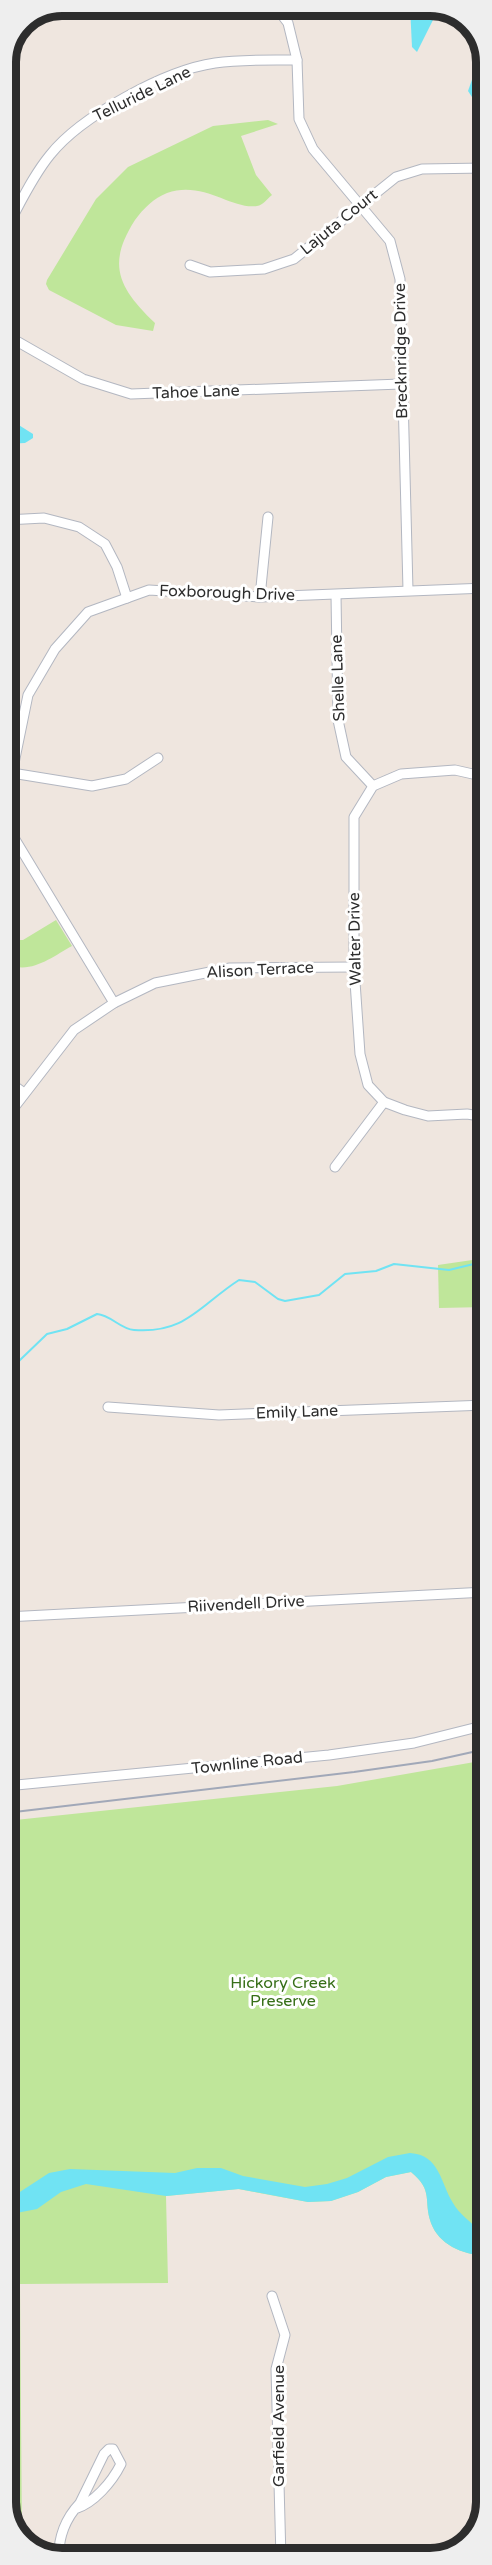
<svg xmlns="http://www.w3.org/2000/svg" width="492" height="2565" viewBox="0 0 492 2565" font-family="'Varela Round',sans-serif">
<rect width="100%" height="100%" fill="#efe6df"/>
<g fill="#bfe69a">
<path d="M268 120 278 124 241 136 256 175 272 195C267 199 263 205 257 206 232 210 203 180 167 193 154 198 143 209 135 220 106 265 119 288 155 323L153 331 116 325 49 290 46 284 47 280 96 199 128 167 213 126Z"/>
<path d="M56 920 72 946C52 957 29 976 6 963V940H23Z"/>
<polygon points="486,1258 486,1307 439,1308 438,1265"/>
<path d="M486 1760V2255C465 2256 439 2245 431 2223 423 2200 434 2191 411 2172L386 2177 358 2192 331 2201 308 2202 238 2189 166 2196 168 2283 20 2284 22 2542 7 2510 6 1821 337 1786Z"/>
</g>
<g fill="#70e3f3">
<polygon points="410,6 439,8 417,52 412,47"/>
<polygon points="485,59 485,101 472,97 468,91 479,60"/>
<polygon points="6,417 33,434 33,438 25,443 6,444"/>
<path d="M410 2153C440 2155 440 2182 453 2203 459 2214 471 2222 480 2231L486 2232V2255C465 2256 439 2245 431 2223 423 2200 434 2191 411 2172L386 2177 358 2192 331 2201 308 2202 239 2189 166 2196 86 2184 61 2192 37 2209 6 2215V2201L49 2173 70 2169 175 2173 197 2168H221L243 2176 305 2187 327 2184 347 2178 388 2157Z"/>
</g>
<g fill="none" stroke-linecap="round" stroke-linejoin="round">
<path stroke="#70e3f3" stroke-width="2" d="M6 1380 20 1360 47 1334 67 1329 97 1314C111 1315 120 1329 134 1330 186 1334 200 1305 239 1280L255 1282 278 1299 285 1301 319 1295 345 1274 376 1271 394 1264 449 1270 486 1261"/>
<g stroke="#b3b7c1" stroke-width="11">
<g id="street">
<polyline points="275,6 288,23 297,60 299,119 313,149 390,241 400,279 408,590"/>
<polyline points="42,14 57,8"/>
<path d="M6 229C20 204 32 177 50 155 81 116 166 70 215 63 242 59 270 60 297 60"/>
<polyline points="190,265 210,272 264,269 294,259 396,177 422,169 485,168"/>
<polyline points="6,335 83,379 131,394 401,384"/>
<polyline points="6,520 44,518 79,527 105,544 117,567 127,598"/>
<polyline points="336,595 338,720 346,757 373,786"/>
<polyline points="260,597 268,517"/>
<polyline points="12,773 92,786 126,779 158,758"/>
<polyline points="486,777 455,770 401,774 373,786 354,817 354,967 360,1054 368,1085 384,1102 405,1110 428,1116 467,1114 486,1117"/>
<polyline points="114,1003 13,836 9,809 12,773 28,695 55,649 88,612 149,590 260,597 486,588"/>
<polyline points="6,1080 24,1093"/>
<polyline points="6,1118 74,1030 114,1003 155,983 230,968 354,967"/>
<polyline points="335,1167 384,1102"/>
<polyline points="108,1407 219,1415 486,1405"/>
<polyline points="6,1617 486,1592"/>
<polyline points="6,1786 329,1755 414,1743 486,1725"/>
<polyline points="272,2296 285,2335 276,2369 281,2559"/>
<path d="M58 2559C59 2536 65 2519 80 2503L104 2454 109 2449H113L121 2464C112 2482 94 2503 75 2509"/>
</g>
</g>
<use href="#street" stroke="#fff" stroke-width="9"/>
<polyline stroke="#a1a8b8" stroke-width="2" points="6,1813 354,1772 432,1761 486,1749"/>
</g>
<g text-anchor="middle" dominant-baseline="central" stroke-width="6" stroke-linejoin="round" paint-order="stroke">
<g font-size="16" fill="#2d2d2d" stroke="#fff">
<text transform="translate(142 94) rotate(-26)">Telluride Lane</text>
<text transform="translate(339 222) rotate(-39)">Lajuta Court</text>
<text transform="translate(401 351) rotate(-91)">Brecknridge Drive</text>
<text transform="translate(196 392) rotate(-2)">Tahoe Lane</text>
<text transform="translate(227 593) rotate(2)">Foxborough Drive</text>
<text transform="translate(338 678) rotate(-92)">Shelle Lane</text>
<text transform="translate(355 939) rotate(-91)">Walter Drive</text>
<text transform="translate(260 970) rotate(-3)">Alison Terrace</text>
<text transform="translate(297 1412) rotate(-2)">Emily Lane</text>
<text transform="translate(246 1604) rotate(-3)">Riivendell Drive</text>
<text transform="translate(247 1763) rotate(-6)">Townline Road</text>
<text transform="translate(279 2426) rotate(-90)">Garfield Avenue</text>
</g>
<g font-size="16" fill="#376f18" stroke="#fff">
<text x="283" y="1983">Hickory Creek<tspan x="283" dy="18">Preserve</tspan></text>
</g>
</g>
<path d="M0 0H492V2565H0ZM62 16H430A46 46 0 0 1 476 62V2502A46 46 0 0 1 430 2548H62A46 46 0 0 1 16 2502V62A46 46 0 0 1 62 16Z" fill="#eee" fill-rule="evenodd"/>
<path fill="none" stroke="#2d2d2d" stroke-width="8" d="M62 16H430A46 46 0 0 1 476 62V2502A46 46 0 0 1 430 2548H62A46 46 0 0 1 16 2502V62A46 46 0 0 1 62 16Z"/>
</svg>
